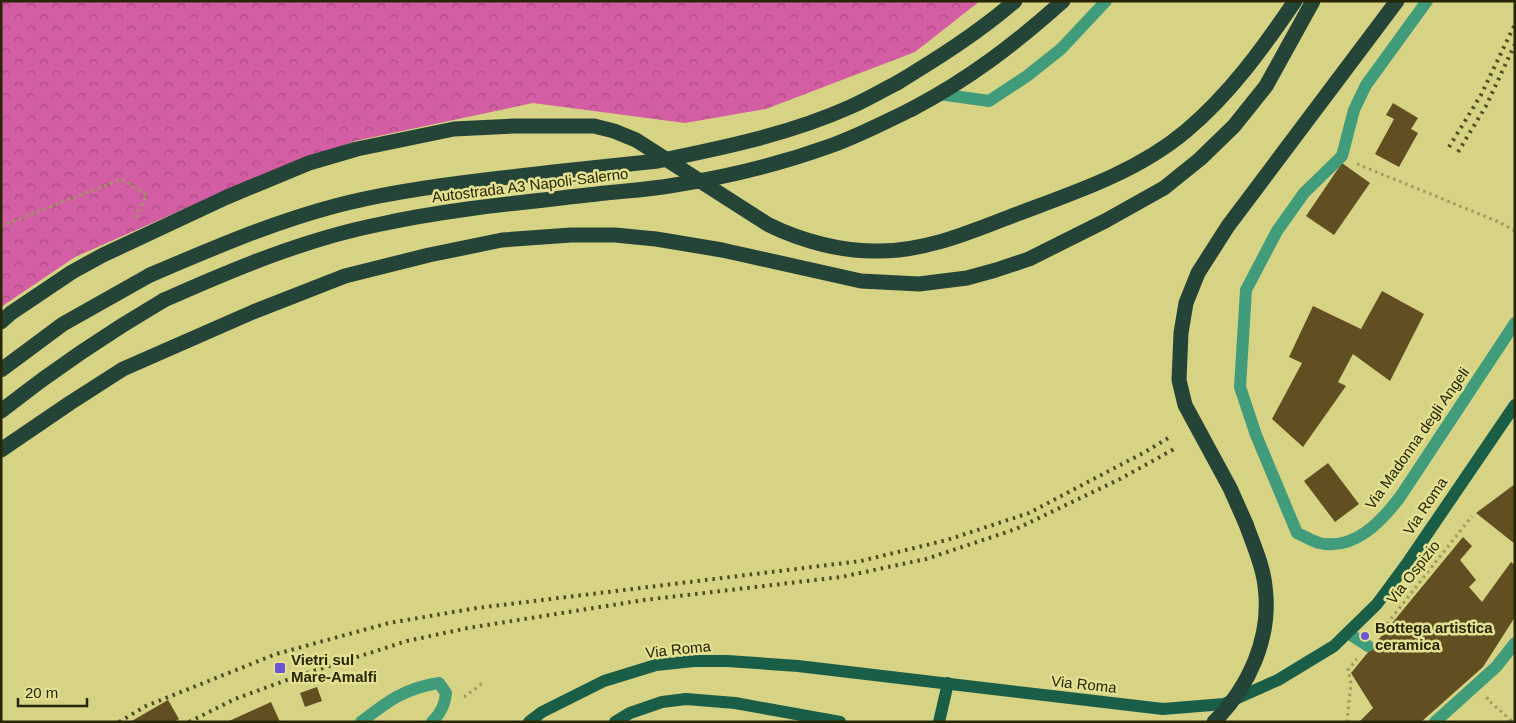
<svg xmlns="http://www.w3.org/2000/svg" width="1516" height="723" viewBox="0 0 1516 723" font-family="Helvetica,sans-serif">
<defs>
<pattern id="forest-crowns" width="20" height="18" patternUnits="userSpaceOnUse" patternTransform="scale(1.25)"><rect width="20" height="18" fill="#d35ea3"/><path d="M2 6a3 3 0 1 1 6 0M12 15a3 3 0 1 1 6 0" fill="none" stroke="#ab4d83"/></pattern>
</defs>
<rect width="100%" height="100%" fill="#d6d385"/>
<polygon fill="url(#forest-crowns)" points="1,1 980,1 915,52 766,109 685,123 533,103 355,141 218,194 75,257 1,307"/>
<g fill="#614f22">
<polygon points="1393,103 1418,118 1411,129 1418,133 1399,167 1375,154 1394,119 1386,115"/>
<polygon points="1342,163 1370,183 1334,235 1306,216"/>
<polygon points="1382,291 1424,314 1390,381 1353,354 1338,382 1346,386 1303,447 1272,419 1302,363 1289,357 1313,306 1361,329"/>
<polygon points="1328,463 1359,504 1335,522 1304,481"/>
<polygon points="1515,484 1515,544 1476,513"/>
<polygon points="1463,537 1472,546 1460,560 1476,580 1469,587 1482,602 1511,562 1515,565 1515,617 1483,667 1421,722 1359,722 1373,708 1351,673"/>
<polygon points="317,687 322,701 305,707 300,693"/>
<polygon points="168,700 179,719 174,722 130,722"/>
<polygon points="271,702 280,722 227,722"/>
</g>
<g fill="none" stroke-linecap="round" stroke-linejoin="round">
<g stroke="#9c9a5a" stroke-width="3" stroke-dasharray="2.5 4" stroke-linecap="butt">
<polyline points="1357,164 1499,222 1515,231"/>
<polyline points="1,226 122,179 147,196 134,219"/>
<polyline points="1379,634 1472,516"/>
<polyline points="464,697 484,682"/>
<polyline points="1488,697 1487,699 1513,722"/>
<polyline points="1347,722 1351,683 1348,670 1357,659"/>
</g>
<g stroke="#409c7b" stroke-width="12">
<path d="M1427 1 1366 85 1354 110 1342 156 1304 193 1277 231 1246 290 1240 387 1256 435 1297 533C1304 536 1312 541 1319 543 1354 551 1381 522 1400 497L1515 323"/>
<polyline points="939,94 989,101 1027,76 1061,49 1106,1"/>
<polyline points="1348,633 1368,646"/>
<path d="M361 722C388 701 405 688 439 683L446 693C445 705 441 713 432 722"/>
<polyline points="1435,722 1496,667 1515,643"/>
</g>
<g stroke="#1a5e47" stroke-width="12">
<polyline points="529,722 542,712 604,681 656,665 694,661 727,661 798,666 1163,709 1224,704 1278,680 1334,646 1377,604 1408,562 1515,405"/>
<polyline points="615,722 630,713 662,702 686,699 735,703 840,722"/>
<polyline points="939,722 948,683"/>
</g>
<g stroke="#244437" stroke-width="15">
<path d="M897 83C938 58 978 33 1015 1"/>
<path d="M912 109C969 79 1015 44 1063 1"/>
<path d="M1 322 11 313 72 272 103 255 227 197 309 163 357 149 454 129 514 126H594L614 131 636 140 769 225C802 241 842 252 879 251 928 251 972 231 1017 214 1076 192 1137 172 1186 131 1230 94 1263 48 1295 1"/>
<polyline points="1,370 63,324 150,275"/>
<path d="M1 411C53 370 106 334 164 300"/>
<polyline points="1,450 70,403 123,369 253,312 345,276 429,255 502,240 571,235 615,235 656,239 722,250 861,281 919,284 967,278 996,270 1029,259 1105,221 1164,188 1200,159 1234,126 1266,86 1313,1"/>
<polyline points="1246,524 1230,488 1185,405 1179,380 1181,333 1186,303 1198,273 1228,226 1397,1"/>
</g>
<g stroke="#4f4e22" stroke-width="4" stroke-dasharray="2.5 5" stroke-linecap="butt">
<polyline points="1449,147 1481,95 1515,24"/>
<polyline points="1458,152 1486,106 1515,44"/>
<polyline points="119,722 146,706 276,654 389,623 477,608 861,561 947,540 1029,513 1145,452 1170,437"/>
<polyline points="189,722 235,699 295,677 407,641 468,628 644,600 841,577 926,559 1016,529 1120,479 1176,448"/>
</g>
<g stroke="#244437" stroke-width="15">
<path d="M150 275C211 249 271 223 335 206 384 193 434 186 485 180 542 173 600 167 658 161 722 148 790 134 850 107 866 100 881 91 897 83"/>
<path d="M164 300C234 269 305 239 381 224 454 208 530 202 605 193 628 191 652 189 675 185 727 177 780 164 830 146 858 136 885 122 912 109"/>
<path d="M1214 722C1249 687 1272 637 1265 586 1263 565 1253 544 1246 524"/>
</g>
</g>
<g fill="#6c57d1" stroke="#e3e091" stroke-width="2">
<circle cx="1365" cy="636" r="5"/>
<rect x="274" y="662" width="12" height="12" rx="2.5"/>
</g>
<g text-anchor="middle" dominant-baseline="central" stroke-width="5" stroke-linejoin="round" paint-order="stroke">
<g font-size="15" fill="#262504" stroke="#e3e091">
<text transform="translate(530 185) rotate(-7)">Autostrada A3 Napoli-Salerno</text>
<text transform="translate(1417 438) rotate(-55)">Via Madonna degli Angeli</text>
<text transform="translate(1425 506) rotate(-56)">Via Roma</text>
<text transform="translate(1413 572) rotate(-52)">Via Ospizio</text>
<text transform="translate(678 649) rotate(-6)">Via Roma</text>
<text transform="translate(1084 684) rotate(6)">Via Roma</text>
</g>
<g font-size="15" font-weight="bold" fill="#262504" stroke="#e3e091" text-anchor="start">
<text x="1375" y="627">Bottega artistica<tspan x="1375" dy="17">ceramica</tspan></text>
<text x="291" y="659">Vietri sul<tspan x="291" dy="17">Mare-Amalfi</tspan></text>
</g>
</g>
<rect width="1516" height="723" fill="none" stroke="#262504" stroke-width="5"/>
<path d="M18 698v8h69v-8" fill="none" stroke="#262504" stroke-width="2.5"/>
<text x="25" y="698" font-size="15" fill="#262504" stroke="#e3e091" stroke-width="4" paint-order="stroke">20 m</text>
</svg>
